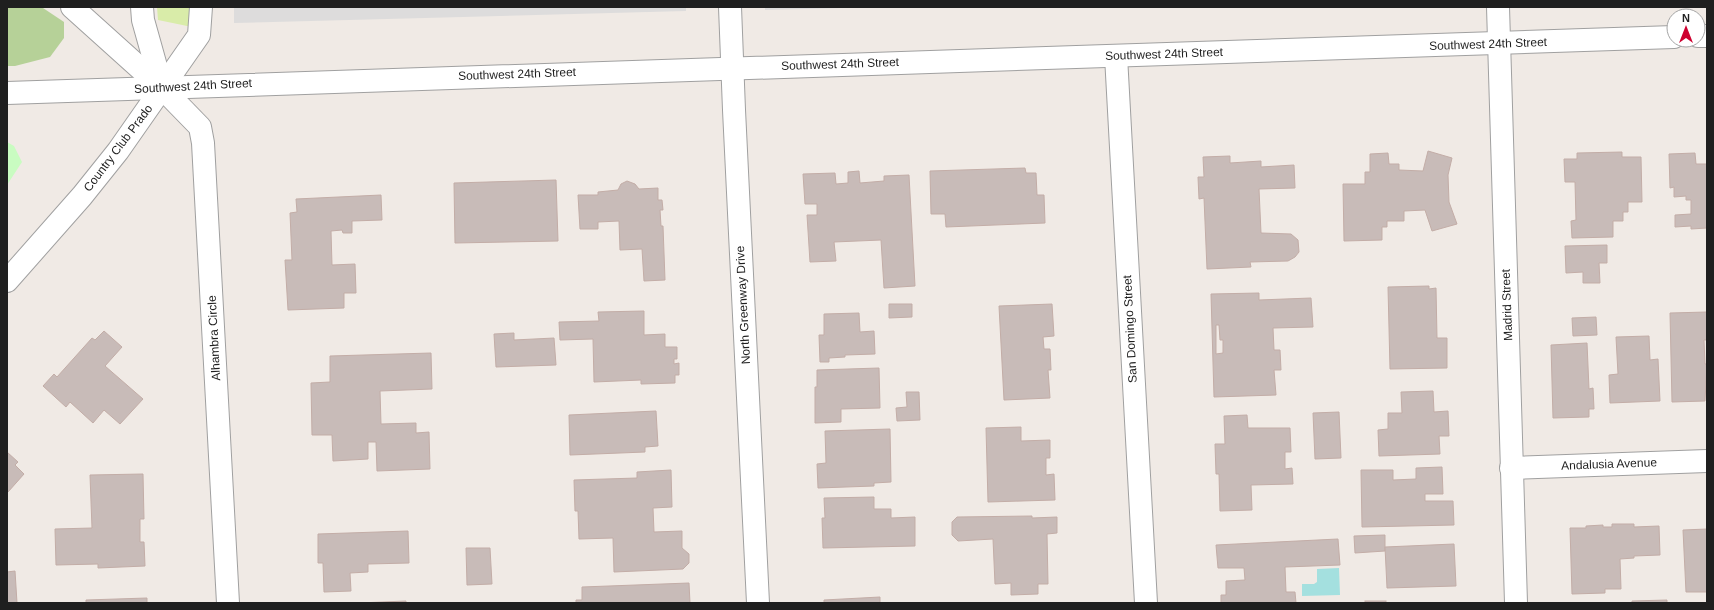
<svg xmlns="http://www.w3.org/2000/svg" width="1714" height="610" viewBox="0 0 1714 610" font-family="Arial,sans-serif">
<rect width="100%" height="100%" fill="#f0eae5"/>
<g fill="#dddcdc">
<polygon points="234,7 686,7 686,11 234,23"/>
<polygon points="765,7 883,7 765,10"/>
</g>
<polygon fill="#d9eca9" points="157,7 191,7 192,27 158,20"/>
<polygon fill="#b6d198" points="7,7 43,8 64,22 64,38 50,57 15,66 7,66"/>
<polygon fill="#c9fcc1" points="7,142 14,146 22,162 7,185"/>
<polygon fill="#a4e0df" points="1339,568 1340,595 1302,596 1302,584 1314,584 1317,582 1317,569"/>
<g fill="#c8bbb8" stroke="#c3ada7" fill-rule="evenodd">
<polygon points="1428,151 1452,158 1448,175 1449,202 1457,224 1432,231 1425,210 1404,211 1404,221 1387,221 1387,227 1382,227 1382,240 1344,241 1343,184 1365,184 1365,172 1370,172 1370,154 1388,153 1389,164 1399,164 1399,170 1423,171"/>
<polygon points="1622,152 1622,157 1641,157 1642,202 1628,202 1628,212 1623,212 1623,221 1613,221 1613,237 1572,238 1571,221 1576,220 1575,182 1565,182 1564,159 1577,159 1577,153"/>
<polygon points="1695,153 1696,164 1707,164 1707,228 1691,229 1691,226 1675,227 1675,215 1691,214 1691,200 1686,200 1686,196 1674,197 1674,187 1670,188 1669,154"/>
<polygon points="1230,156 1230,163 1261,161 1261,167 1294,165 1295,188 1259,189 1261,233 1291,234 1298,240 1299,252 1295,257 1288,261 1250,262 1251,267 1207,269 1204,198 1199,199 1198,177 1204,177 1203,157"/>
<polygon points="1025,168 1026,173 1036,173 1037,195 1044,195 1045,223 946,227 945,214 931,214 930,171"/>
<polygon points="859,171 860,183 884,181 884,176 909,175 915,286 884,288 881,240 834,242 836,261 810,262 807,215 817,215 817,204 805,204 803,174 835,173 836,184 848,183 848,172"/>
<polygon points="556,180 558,241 455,243 454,183"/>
<polygon points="627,181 635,184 639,189 658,188 658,200 662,200 663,210 660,210 661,226 663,226 665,280 644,281 642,249 620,250 619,221 598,222 598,229 580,229 578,195 598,195 598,192 618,190 621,184"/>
<polygon points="381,195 382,220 352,221 352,233 343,233 342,230 331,231 332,265 355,264 356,293 344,293 344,308 288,310 285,260 292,260 290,213 297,212 296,199"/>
<polygon points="1607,245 1607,263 1599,263 1600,283 1583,283 1583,272 1566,273 1565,246"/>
<polygon points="1429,286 1429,289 1436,288 1437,338 1447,338 1447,368 1390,369 1388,287"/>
<path d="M1259 293V300L1311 298 1313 327 1273 328 1274 350H1280L1281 370H1274L1276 395 1214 397 1211 294ZM1216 325H1219L1220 340H1223V353L1216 354Z"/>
<polygon points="889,304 912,304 912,317 889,318"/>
<polygon points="1052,304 1054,336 1043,337 1044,349 1050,349 1051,370 1048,370 1050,398 1004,400 999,306"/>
<polygon points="644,311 644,335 665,334 665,347 677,347 677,359 674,359 674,364 679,363 679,375 675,375 675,383 641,384 641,380 594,382 593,339 560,340 559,322 599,321 598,312"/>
<polygon points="1707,312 1707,340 1704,340 1705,364 1707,364 1705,401 1672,402 1670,313"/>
<polygon points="859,313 860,332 874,331 875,354 845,355 845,357 829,358 829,362 820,362 819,335 824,335 824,314"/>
<polygon points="1596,317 1597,335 1573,336 1572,318"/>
<polygon points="104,331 122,347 105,366 143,399 120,424 104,410 93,423 70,402 66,407 43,386 54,374 57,377 92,338 95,340"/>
<polygon points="514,333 514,340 554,338 556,365 496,367 494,334"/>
<polygon points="1649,336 1650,360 1658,359 1660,401 1610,403 1609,375 1618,374 1616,337"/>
<polygon points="1587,343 1589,389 1593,388 1594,409 1589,409 1589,417 1553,418 1551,345"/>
<polygon points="431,353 432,389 380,391 381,424 416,423 416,433 429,432 430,469 377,471 376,442 368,442 368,459 333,461 332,435 312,435 311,383 330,382 330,356"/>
<polygon points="879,368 880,408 841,409 841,422 815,423 815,387 817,387 817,370"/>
<polygon points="1433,391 1434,412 1448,411 1449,436 1439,436 1440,454 1379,456 1378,430 1388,429 1388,413 1402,413 1401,392"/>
<polygon points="906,392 919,392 920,420 897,421 896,408 907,407"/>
<polygon points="656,411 658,446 645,447 645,452 570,455 569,415"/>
<polygon points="1339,412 1341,458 1315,459 1313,413"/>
<polygon points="1247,415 1248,428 1290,428 1291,452 1285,452 1285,469 1292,468 1293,484 1251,485 1252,510 1220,511 1219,474 1216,474 1215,444 1225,444 1224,416"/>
<polygon points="1021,427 1021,441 1050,440 1050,458 1046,458 1046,475 1054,474 1055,500 988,502 986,428"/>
<polygon points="890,429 891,482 874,483 874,486 818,488 817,464 826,463 825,431"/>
<polygon points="7,452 18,462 15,465 24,474 8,492 7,491"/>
<polygon points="1442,467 1443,494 1425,494 1425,501 1453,501 1454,525 1362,527 1361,470 1393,470 1393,480 1416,479 1416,468"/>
<polygon points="671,470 672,507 653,508 654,532 682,531 682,548 689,554 689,563 683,569 614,572 613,538 579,539 578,511 575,511 574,480 637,478 637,472"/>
<polygon points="143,474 144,519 140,519 140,542 144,542 145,566 98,568 98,564 56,565 55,529 92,528 90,475"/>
<polygon points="874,497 874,509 891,509 891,518 915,517 915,546 823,548 822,518 825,518 824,498"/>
<polygon points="1032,516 1032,518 1057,517 1057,533 1047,534 1048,584 1038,584 1038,594 1011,595 1011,583 995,584 993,539 958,541 952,535 952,522 957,517"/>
<polygon points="1612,524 1634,524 1634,527 1659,526 1660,555 1634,556 1634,558 1620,559 1621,589 1605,589 1605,593 1572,594 1570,528 1586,528 1586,526 1603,525 1603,527 1612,527"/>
<polygon points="1707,529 1707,592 1686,592 1683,530"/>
<polygon points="408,531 409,563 368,564 368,572 350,573 351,591 324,592 323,563 318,563 318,534"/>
<polygon points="1385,535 1385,551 1355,553 1354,536"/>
<polygon points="1338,539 1340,565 1285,567 1286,592 1295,592 1296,603 1221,603 1221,595 1226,595 1226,581 1245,580 1244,568 1218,568 1216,545"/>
<polygon points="1454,544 1456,586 1387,588 1385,547"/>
<polygon points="466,548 490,548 492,584 467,585"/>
<polygon points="15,571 17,603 7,603 7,572"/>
<polygon points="689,583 690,603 576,603 576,600 582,600 582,587"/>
<polygon points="880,597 880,603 824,603 824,600"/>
<polygon points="147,598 147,603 86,603 86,600"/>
<polygon points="1667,600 1667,603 1632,603 1632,601"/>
<polygon points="406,601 406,603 359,603"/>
<rect x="1365" y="601" width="21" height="2"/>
</g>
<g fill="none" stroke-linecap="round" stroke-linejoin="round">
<g stroke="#a0a0a0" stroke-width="24">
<g id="minor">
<polyline points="730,7 734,110 758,603"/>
<polyline points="1498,7 1516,603"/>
<polyline points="1116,56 1146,603"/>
<polyline points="7,281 82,196 118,151 162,88 72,7"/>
<polyline points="1511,468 1707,461"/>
</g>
</g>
<g stroke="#a0a0a0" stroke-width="24">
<g id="tertiary">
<polyline points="142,7 143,20 162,88 200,127 203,143 228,603"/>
<polyline points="1698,36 1707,36"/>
<polyline points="162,88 199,35 201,7"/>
<polyline points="7,93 1674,37"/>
</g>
</g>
<use href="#minor" stroke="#fff" stroke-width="22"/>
<use href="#tertiary" stroke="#fff" stroke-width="22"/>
</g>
<g text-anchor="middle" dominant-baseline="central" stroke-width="3" stroke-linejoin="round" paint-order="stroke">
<g font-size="12" fill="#1f1f1f" stroke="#fff">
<text transform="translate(1488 44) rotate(-2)">Southwest 24th Street</text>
<text transform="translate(1164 54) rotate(-2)">Southwest 24th Street</text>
<text transform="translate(840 64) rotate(-2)">Southwest 24th Street</text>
<text transform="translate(517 74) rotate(-2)">Southwest 24th Street</text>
<text transform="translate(193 86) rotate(-3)">Southwest 24th Street</text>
<text transform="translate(118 148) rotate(-53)">Country Club Prado</text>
<text transform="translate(743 305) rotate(-93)">North Greenway Drive</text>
<text transform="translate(1507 305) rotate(-92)">Madrid Street</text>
<text transform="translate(1130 329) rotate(-93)">San Domingo Street</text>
<text transform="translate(214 338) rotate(-93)">Alhambra Circle</text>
<text transform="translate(1609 464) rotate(-2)">Andalusia Avenue</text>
</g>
</g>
<rect width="1714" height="610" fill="none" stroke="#1f1f1f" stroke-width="16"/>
<g transform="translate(1686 28)"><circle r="19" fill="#ffffff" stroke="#a5a5a5"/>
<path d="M0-3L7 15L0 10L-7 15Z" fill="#ce002f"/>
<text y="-6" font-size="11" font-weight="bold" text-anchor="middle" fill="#1f1f1f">N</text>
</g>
</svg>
